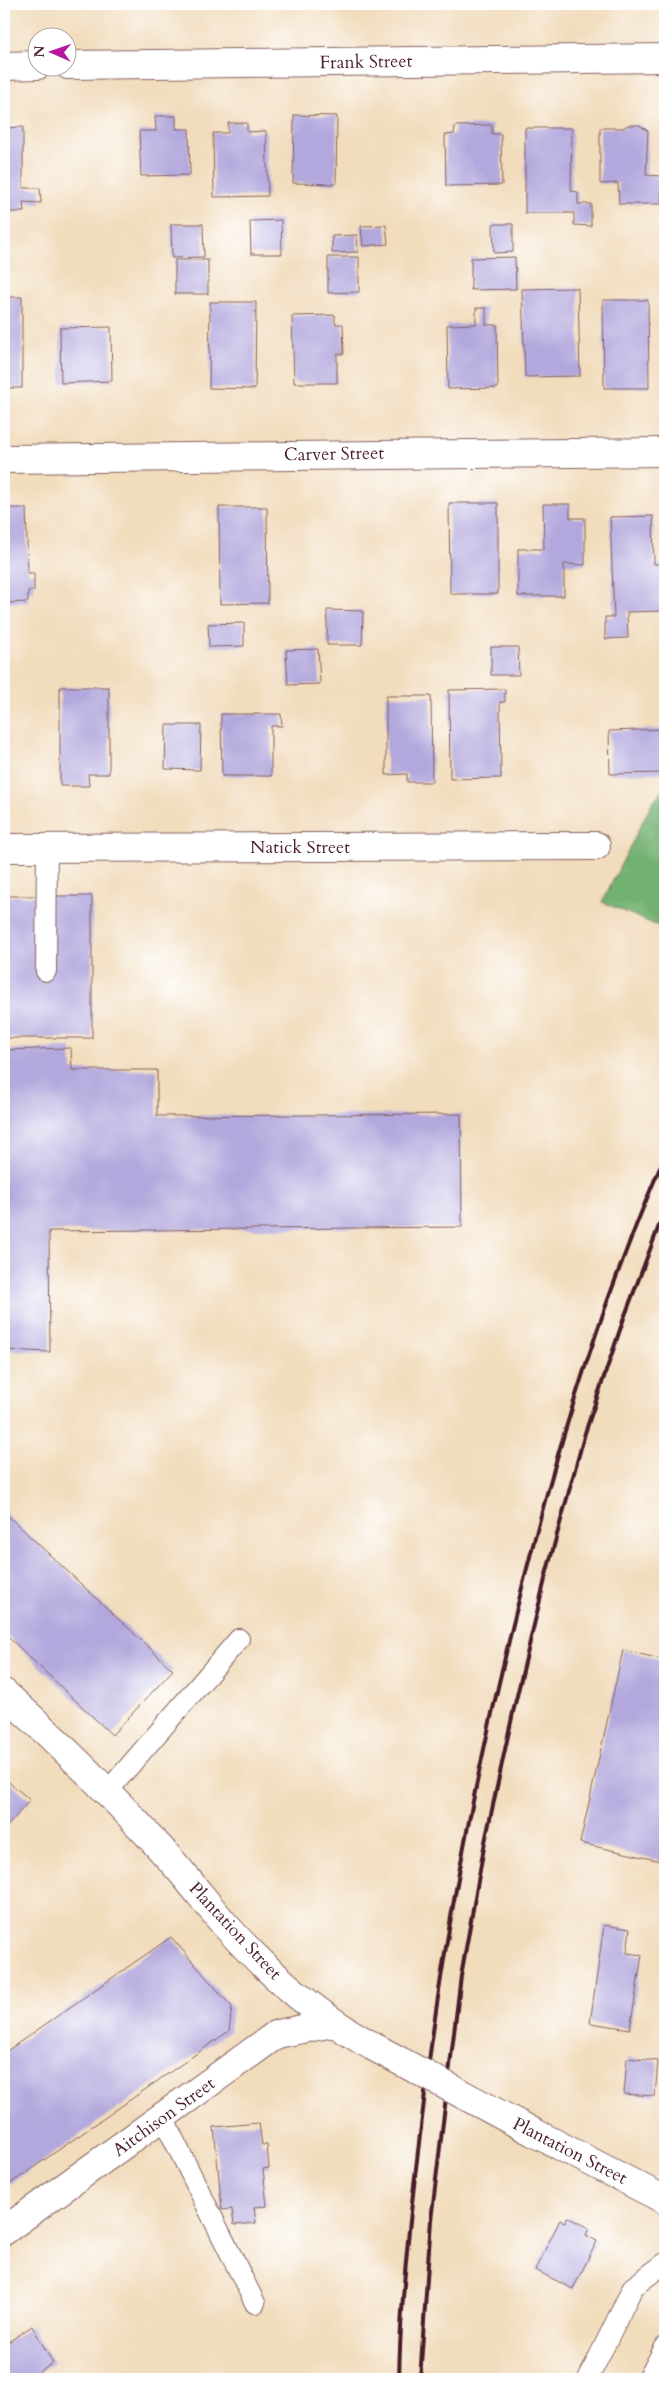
<svg xmlns="http://www.w3.org/2000/svg" width="669" height="2383" viewBox="0 0 669 2383" font-family="Cardo,serif">
<rect width="100%" height="100%" fill="#fff"/>
<filter id="ink" filterUnits="userSpaceOnUse"><feTurbulence type="fractalNoise" baseFrequency=".02" numOctaves="2"/><feDisplacementMap in="SourceGraphic" scale="10" xChannelSelector="R" yChannelSelector="G"/><feConvolveMatrix kernelMatrix="1 2 1 2 8 2 1 2 1" color-interpolation-filters="sRGB"/></filter>
<filter id="wash" filterUnits="userSpaceOnUse"><feTurbulence type="fractalNoise" baseFrequency=".0096" numOctaves="4" result="noise"/><feDisplacementMap in="SourceGraphic" scale="20" xChannelSelector="R" yChannelSelector="G"/><feGaussianBlur stdDeviation="1.12" result="paint"/><feColorMatrix in="noise" values="0 0 0 0 0 0 0 0 0 0 0 0 0 0 0 0 0 1.4 0 .05"/><feComposite in="paint" operator="in"/></filter>
<g filter="url(#wash)">
<rect width="100%" height="100%" fill="#f1dcbc"/>
<polygon fill="#72b070" stroke="#5e684e" points="665,787 665,929 602,902 653,801"/>
<g id="blocks">
<g fill="#b2a8dd">
<polygon points="294,115 337,116 336,184 293,183"/>
<polygon points="155,116 176,116 176,129 189,129 190,175 141,176 139,131 156,131"/>
<polygon points="228,123 247,123 247,132 266,131 268,196 214,197 213,133 228,133"/>
<polygon points="492,125 492,134 501,134 502,185 446,186 445,135 454,134 455,126"/>
<polygon points="628,125 639,125 648,131 646,175 662,176 661,204 619,204 618,183 600,184 600,128 623,128"/>
<polygon points="23,127 23,188 40,188 41,203 23,202 24,212 4,212 4,128"/>
<polygon points="525,128 572,128 571,191 578,192 578,204 591,204 591,226 574,225 574,213 525,213"/>
<polygon points="281,220 282,254 251,254 250,221"/>
<polygon points="171,224 203,224 204,257 172,258"/>
<polygon points="493,224 513,224 513,252 494,253"/>
<polygon points="386,225 388,244 363,246 361,226"/>
<polygon points="357,235 358,252 332,253 332,236"/>
<polygon points="328,257 359,257 359,292 328,293"/>
<polygon points="515,257 516,289 471,290 471,258"/>
<rect x="175" y="260" width="33" height="34"/>
<polygon points="578,288 580,376 525,377 522,289"/>
<rect x="4" y="297" width="18" height="91"/>
<polygon points="603,300 648,300 649,388 604,388"/>
<polygon points="210,302 256,302 255,389 209,388"/>
<polygon points="476,308 486,308 486,325 497,325 498,388 448,389 447,325 476,324"/>
<polygon points="335,315 335,324 343,324 344,354 337,354 337,383 294,383 292,316"/>
<polygon points="111,327 112,381 61,383 60,328"/>
<polygon points="449,503 498,503 498,594 450,594"/>
<polygon points="543,504 570,504 570,518 585,518 585,565 564,564 564,596 518,596 518,549 544,549"/>
<polygon points="219,507 267,507 268,603 220,604"/>
<polygon points="4,508 26,508 28,573 34,573 34,591 28,591 28,602 4,603"/>
<polygon points="653,516 654,564 665,564 665,611 627,612 628,638 605,639 605,617 614,617 610,517"/>
<polygon points="327,610 363,611 362,645 327,645"/>
<polygon points="244,623 244,646 209,647 208,624"/>
<polygon points="491,647 518,647 519,675 491,675"/>
<polygon points="318,649 320,684 288,685 286,650"/>
<polygon points="60,687 109,687 109,774 88,774 89,786 60,786"/>
<polygon points="505,689 505,702 500,702 501,778 450,779 449,690"/>
<polygon points="386,696 431,696 432,782 407,782 407,774 386,775"/>
<polygon points="221,714 281,714 282,726 271,726 271,776 222,776"/>
<polygon points="166,725 201,725 200,770 165,769"/>
<polygon points="665,729 665,773 610,774 609,731"/>
<rect x="4" y="896" width="88" height="142"/>
<polygon points="71,1048 72,1070 157,1070 157,1116 461,1114 462,1227 49,1231 50,1352 4,1350 4,1050"/>
<polygon points="4,1512 173,1670 112,1735 4,1633"/>
<polygon points="623,1650 665,1660 665,1862 580,1843"/>
<polygon points="4,1778 30,1800 4,1830"/>
<polygon points="604,1925 630,1929 627,1953 642,1955 630,2029 590,2023"/>
<polygon points="171,1937 232,2007 229,2031 4,2188 4,2053"/>
<polygon points="627,2058 658,2061 655,2096 624,2094"/>
<polygon points="259,2123 262,2145 267,2145 269,2168 263,2169 267,2206 254,2207 256,2223 234,2225 232,2209 222,2210 214,2127"/>
<polygon points="567,2217 589,2228 586,2235 597,2241 573,2289 535,2270 560,2220 565,2222"/>
<polygon points="32,2326 53,2363 29,2379 4,2379 4,2345"/>
</g>
</g>
</g>
<g filter="url(#ink)">
<use href="#blocks" fill-opacity="0" stroke="#84615e" stroke-width="1"/>
<g fill="none" stroke-linecap="round" stroke-linejoin="round">
<g stroke="#84615e" stroke-width="22">
<g id="service">
<polyline points="46,971 47,848"/>
<polyline points="107,1792 239,1639"/>
<polyline points="163,2118 255,2303"/>
<polyline points="588,2379 633,2287 665,2263"/>
<polyline points="648,2379 665,2347"/>
</g>
</g>
<g stroke="#84615e" stroke-width="30">
<g id="minor">
<polyline points="68,65 665,58"/>
<polyline points="4,66 38,65"/>
<polyline points="4,459 665,452"/>
<polyline points="4,848 596,846"/>
<polyline points="4,2231 277,2034 333,2023"/>
</g>
</g>
<g stroke="#84615e" stroke-width="30">
<g id="secondary">
<path d="M4 1693C62 1745 118 1801 170 1859 190 1881 207 1904 226 1926 268 1973 316 2015 372 2046"/>
<polyline points="533,2132 665,2200"/>
</g>
</g>
<use href="#service" stroke="#fff" stroke-width="20"/>
<use href="#minor" stroke="#fff" stroke-width="28"/>
<use href="#secondary" stroke="#fff" stroke-width="28"/>
<g stroke="#4a1f2b" stroke-width="4">
<path d="M399 2379C401 2278 415 2178 427 2077 445 1933 473 1790 507 1649 547 1481 595 1315 665 1156"/>
<polyline points="420,2379 431,2220 461,1976 485,1842 514,1708 547,1571 585,1433 624,1318 665,1210"/>
</g>
<g stroke="#84615e" stroke-width="30" stroke-linecap="butt">
<polyline id="secondary-bridge" points="372,2046 533,2132"/>
</g>
<use href="#secondary-bridge" stroke="#fff" stroke-width="28"/>
</g>
</g>
<g text-anchor="middle" dominant-baseline="central" stroke-width="4" stroke-linejoin="round" paint-order="stroke">
<g font-size="18" fill="#4a1f2b" stroke="#fff">
<text transform="translate(366 62) rotate(-1)">Frank Street</text>
<text transform="translate(334 454) rotate(-1)">Carver Street</text>
<text x="300" y="847">Natick Street</text>
<text transform="translate(235 1931) rotate(47)">Plantation Street</text>
<text transform="translate(164 2117) rotate(-36)">Aitchison Street</text>
<text transform="translate(570 2151) rotate(27)">Plantation Street</text>
</g>
</g>
<rect width="669" height="2383" fill="none" stroke="#fff" stroke-width="20"/>
<g transform="translate(52 52) rotate(272)"><circle r="24" fill="#ffffff" stroke="#b7a5aa"/>
<path d="M0-4L9 19L0 12L-9 19Z" fill="#b5179e"/>
<text y="-8" font-size="14" font-weight="bold" text-anchor="middle" fill="#4a1f2b">N</text>
</g>
</svg>
